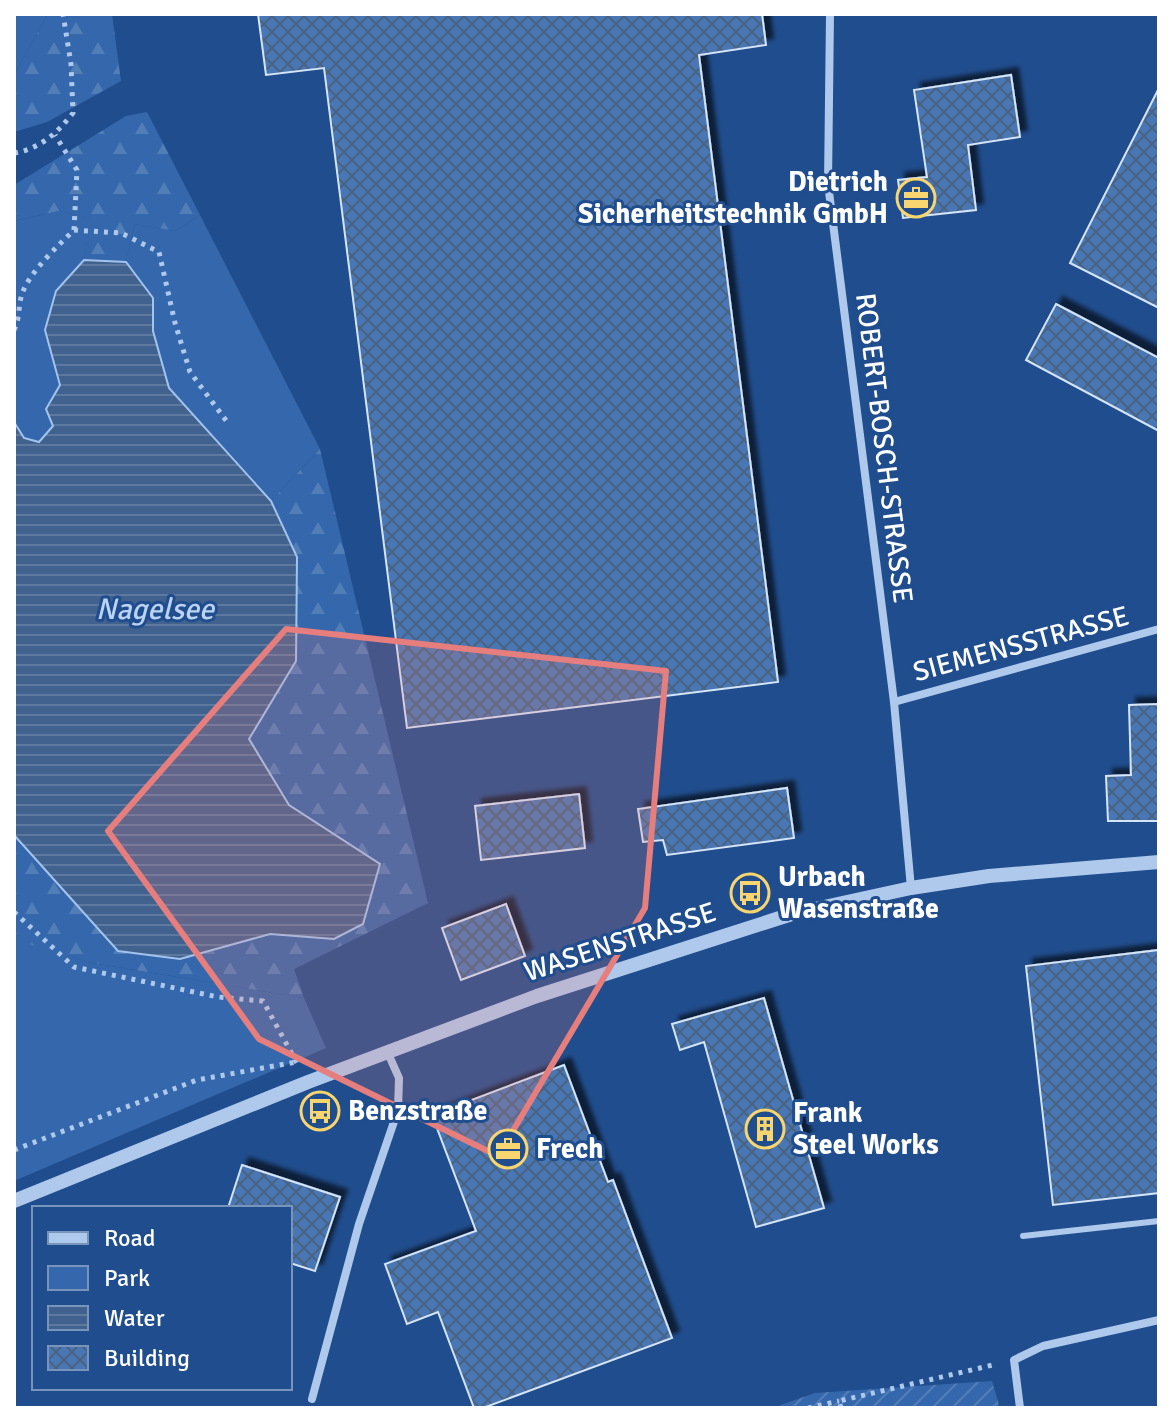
<svg xmlns="http://www.w3.org/2000/svg" width="1173" height="1422" viewBox="0 0 1173 1422" font-family="Signika,sans-serif">
<defs>
<pattern id="forest-firs" width="22" height="20" patternUnits="userSpaceOnUse" patternTransform="scale(2)"><rect width="22" height="20" fill="#3467ab"/><path d="M5 1l3.5 6h-7zM16 11l3.5 6h-7z" fill="#527eb8"/></pattern>
<pattern id="garden-furrows" width="10" height="10" patternUnits="userSpaceOnUse" patternTransform="scale(2)"><rect width="10" height="10" fill="#3467ab"/><path d="M-1 1l2-2M0 10L10 0M9 11l2-2" fill="none" stroke="#527eb8"/></pattern>
<pattern id="water-rules" width="6" height="5" patternUnits="userSpaceOnUse" patternTransform="scale(2)"><rect width="6" height="5" fill="#41618f"/><path d="M0 2.5h6" fill="none" stroke="#5e79a0"/></pattern>
<pattern id="building-cross-hatch" width="8" height="8" patternUnits="userSpaceOnUse" patternTransform="scale(2)"><rect width="8" height="8" fill="#4977b5"/><path d="M0 0l8 8M0 8l8-8" fill="none" stroke="#4a6280"/></pattern>
<filter id="shadow"><feDropShadow dx="7" dy="-7" stdDeviation="2" flood-color="#0009"/></filter>
</defs>
<rect width="100%" height="100%" fill="#204d8d"/>
<g fill="#3467ab">
<polygon points="14,14 48,14 14,75"/>
<polygon points="59,211 91,218 84,260 56,291 45,330 60,385 46,409 53,426 40,442 24,438 14,422 14,221"/>
<polygon points="200,215 320,449 271,501 169,388 153,330 153,298 126,262 135,224 175,231"/>
<polygon points="14,938 87,962 304,998 326,1048 14,1181"/>
</g>
<g fill="url(#forest-firs)">
<polygon points="48,14 112,14 121,81 47,122 14,132 14,75"/>
<polygon points="147,112 200,215 175,231 135,224 126,262 84,260 90,218 59,211 14,221 14,185 126,116"/>
<polygon points="320,449 428,903 294,969 304,998 87,962 16,940 14,835 40,866 180,959 270,934 334,939 380,864 289,805 249,739 296,661 297,557 271,501"/>
</g>
<polygon fill="url(#garden-furrows)" points="992,1381 1000,1408 772,1408 815,1393"/>
<polygon fill="url(#water-rules)" stroke="#a2c3ed" stroke-width="2" points="84,260 126,262 153,298 153,331 169,388 271,501 297,557 296,661 249,739 289,805 380,864 363,924 334,939 270,934 180,959 118,951 14,835 14,422 24,438 39,442 53,426 46,409 60,385 45,330 56,291"/>
<g fill="url(#building-cross-hatch)" stroke="#d4e4f9" stroke-width="2" filter="url(#shadow)">
<polygon points="258,14 762,14 766,45 699,55 778,682 407,728 324,68 266,75"/>
<polygon points="1011,75 1020,137 968,145 976,210 903,218 898,180 927,177 914,90"/>
<polygon points="1159,88 1159,308 1070,263"/>
<polygon points="1056,304 1159,358 1159,431 1026,360"/>
<polygon points="1159,704 1159,821 1108,821 1106,776 1131,775 1129,705"/>
<polygon points="787,788 794,838 667,855 663,840 643,842 638,809"/>
<polygon points="579,794 585,848 481,860 475,806"/>
<polygon points="506,904 525,956 461,980 442,928"/>
<polygon points="1159,950 1159,1193 1053,1205 1026,966"/>
<polygon points="764,998 824,1208 756,1227 704,1042 680,1050 672,1024"/>
<polygon points="564,1065 608,1182 613,1180 672,1338 483,1408 474,1408 438,1312 407,1324 385,1264 476,1231 432,1115"/>
<polygon points="242,1165 340,1197 315,1271 290,1263 290,1208 228,1208"/>
</g>
<g fill="none" stroke-linecap="round" stroke-linejoin="round">
<g stroke="#aec9ec" stroke-width="5" stroke-dasharray="4 6" stroke-linecap="butt">
<path d="M14 153C40 149 57 133 73 113L71 64 63 14"/>
<polyline points="74,230 121,233 159,252 175,323 190,372 228,423"/>
<path d="M14 330C20 319 18 306 22 294 30 271 58 246 74 230L77 170 55 135"/>
<polyline points="14,912 74,967 218,997 263,1001 298,1065"/>
<polyline points="14,1150 197,1080 296,1062"/>
<polyline points="808,1408 839,1401"/>
<polyline points="841,1408 839,1401 997,1364"/>
</g>
<polyline stroke="#aec9ec" stroke-width="6" points="1023,1236 1159,1221"/>
<g stroke="#aec9ec" stroke-width="8">
<polyline points="830,14 828,184 894,702 911,888"/>
<polyline points="894,702 1159,629"/>
<polyline points="312,1399 359,1224 398,1110 399,1078 387,1051"/>
<polyline points="1020,1408 1014,1360 1043,1346 1159,1320"/>
</g>
<polyline stroke="#aec9ec" stroke-width="14" points="14,1201 308,1082 537,996 792,914 911,888 989,876 1159,862"/>
</g>
<path fill="#e67e7e" fill-opacity="0.2" stroke="#e67e7e" stroke-width="6" stroke-linejoin="round" d="M286 629 666 671 645 908 498 1156 259 1039 108 831Z"/>
<defs>
<g id="office-ring" transform="scale(2)"><circle r="9.5" fill="#204d8d" stroke="#f9d56f" stroke-width="1.5"/><path d="M-6-3h4V-5.5h4V-3h4V5H-6ZM-1-4.5V-3h2v-1.5ZM-6 0V1H6V0Z" fill="#f9d56f"/></g>
<g id="bus-ring" transform="scale(2)"><circle r="9.5" fill="#204d8d" stroke="#f9d56f" stroke-width="1.5"/><path d="M-5-6H5V4H4V6H2V4H-2V6H-4V4H-5ZM-3.5-4V0h7V-4ZM-3.5 1.2v1.5H-2V1.2ZM2 1.2v1.5H3.5V1.2Z" fill="#f9d56f"/></g>
<g id="building-ring" transform="scale(2)"><circle r="9.5" fill="#204d8d" stroke="#f9d56f" stroke-width="1.5"/><path d="M-4-6H4V6H1V3H-1V6H-4ZM-2.5-4.3h1.7v1.8h-1.7ZM.8-4.3h1.7v1.8H.8ZM-2.5-1h1.7V.8h-1.7ZM.8-1h1.7V.8H.8Z" fill="#f9d56f"/></g>
</defs>
<g fill-rule="evenodd">
<use href="#office-ring" x="916" y="198"/>
<use href="#bus-ring" x="750" y="893"/>
<use href="#bus-ring" x="320" y="1111"/>
<use href="#building-ring" x="765" y="1129"/>
<use href="#office-ring" x="508" y="1149"/>
</g>
<g text-anchor="middle" dominant-baseline="central" stroke-width="6" stroke-linejoin="round" paint-order="stroke">
<g font-size="28" font-weight="bold" fill="#fff" stroke="#204d8d" text-anchor="start">
<text x="888" y="182" text-anchor="end">Dietrich<tspan x="888" dy="32">Sicherheitstechnik GmbH</tspan></text>
<text x="778" y="877">Urbach<tspan x="778" dy="32">Wasenstraße</tspan></text>
<text x="348" y="1111">Benzstraße</text>
<text x="793" y="1113">Frank<tspan x="793" dy="32">Steel Works</tspan></text>
<text x="536" y="1149">Frech</text>
</g>
<g font-size="28" fill="#fff" stroke="#204d8d">
<text transform="translate(884 448) rotate(83)">ROBERT-BOSCH-STRASSE</text>
<text transform="translate(1021 644) rotate(-15)">SIEMENSSTRASSE</text>
<text transform="translate(620 942) rotate(-18)">WASENSTRASSE</text>
</g>
<g font-size="30" font-style="italic" fill="#bad3f3" stroke="#204d8d">
<text x="155" y="609">Nagelsee</text>
</g>
</g>
<rect width="1173" height="1422" fill="none" stroke="#ffffff" stroke-width="32"/>
<rect x="32" y="1206" width="260" height="184" fill="#204d8d" stroke="#7994bb" stroke-width="2"/>
<rect x="48" y="1232" width="40" height="12" fill="#aec9ec" stroke="#7994bb" stroke-width="2"/>
<text x="104" y="1246" font-size="24" fill="#ffffff">Road</text>
<rect x="48" y="1266" width="40" height="24" fill="#3467ab" stroke="#7994bb" stroke-width="2"/>
<text x="104" y="1286" font-size="24" fill="#ffffff">Park</text>
<rect x="48" y="1306" width="40" height="24" fill="url(#water-rules)" stroke="#7994bb" stroke-width="2"/>
<text x="104" y="1326" font-size="24" fill="#ffffff">Water</text>
<rect x="48" y="1346" width="40" height="24" fill="url(#building-cross-hatch)" stroke="#7994bb" stroke-width="2"/>
<text x="104" y="1366" font-size="24" fill="#ffffff">Building</text>
</svg>
